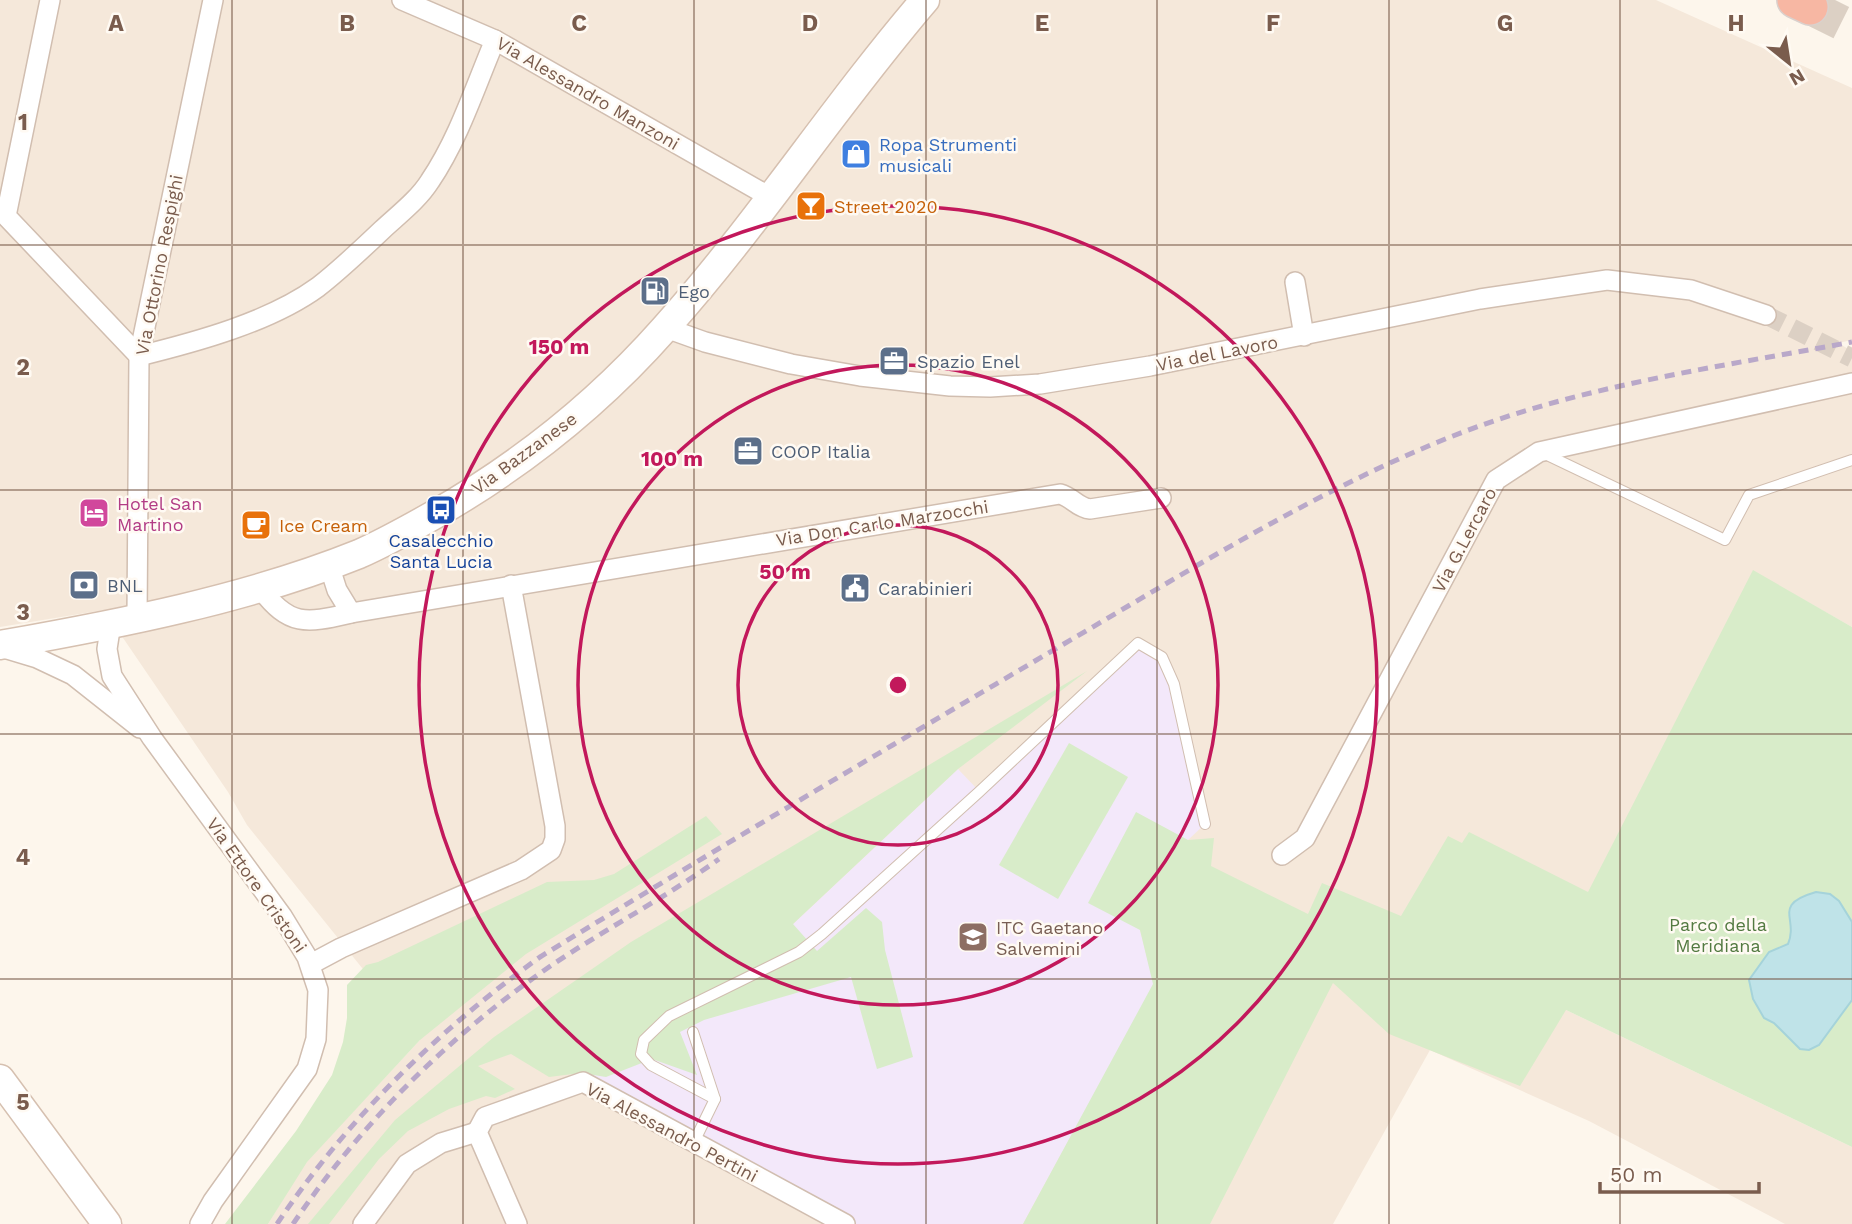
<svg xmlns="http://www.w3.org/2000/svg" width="1852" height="1224" viewBox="0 0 1852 1224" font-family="'Work Sans',sans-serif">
<rect width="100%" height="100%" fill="#fdf6ec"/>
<polygon fill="#f5e8da" points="0,0 1656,0 1852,88 1852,340 1838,343 1852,351 1852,627 1753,571 1566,1010 1852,1147 1852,1224 1785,1224 1589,1121 1430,1050 1333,1224 268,1224 305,1163 420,1040 247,825 228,792 104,610 0,627"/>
<polygon fill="#f3e8fa" points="1138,643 1162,657 1205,824 1188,840 1140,930 1154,984 1023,1224 846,1224 583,1082 792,925 958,769 979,791"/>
<g fill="#d8ecc9">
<polygon points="1753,570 1852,627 1852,1147 1566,1010 1520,1086 1389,1034 1333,983 1210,1224 1023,1224 1153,984 1140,930 1088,903 1136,812 1188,840 1214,838 1211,866 1308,914 1322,883 1401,916 1448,836 1462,843 1469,832 1588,892"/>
<polygon points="1087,671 958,769 793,924 817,951 866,908 882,922 885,950 913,1057 877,1069 851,977 704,1020 680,1032 697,1075 652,1059 606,1077 581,1073 549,1077 511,1054 478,1066 515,1089 495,1098 486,1096 449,1109 408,1131 379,1159 329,1224 308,1224 395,1120 494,1037 631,942"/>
<polygon points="1069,743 1128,777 1058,899 999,865"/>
<polygon points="706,816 722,834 526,954 420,1040 307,1162 268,1224 225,1224 296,1131 332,1075 343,1042 347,1018 347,985 366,965 378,962 547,882 594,880 614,874"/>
</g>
<path fill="#bfe3e8" stroke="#a5d3da" stroke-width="2" d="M1816 892 1830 894 1839 901 1852 922V1000L1819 1045 1809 1050 1800 1049 1774 1023 1764 1018 1753 999 1749 980 1769 952 1788 944C1799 918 1771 905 1816 892Z"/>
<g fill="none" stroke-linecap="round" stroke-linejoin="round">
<polyline stroke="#dcd0c4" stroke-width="19" stroke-dasharray="19 10" stroke-linecap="butt" points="1766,315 1852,358"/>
<polyline stroke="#dcd0c4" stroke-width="35" stroke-dasharray="35 18" stroke-linecap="butt" points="1810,7 1852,28"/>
<g stroke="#d1beb0" stroke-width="12">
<g id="lane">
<polyline points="1543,453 1725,540 1749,495 1852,460"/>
<polyline points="693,1032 715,1099 694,1142"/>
<polyline points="715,1099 651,1065 641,1054 644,1040 669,1016 799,952 822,934 979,792 1138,643 1162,657 1174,684 1205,824"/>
</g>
</g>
<g stroke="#d1beb0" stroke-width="22">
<g id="street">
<polyline points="50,0 6,216 139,356"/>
<polyline points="402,0 495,40 770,197"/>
<polyline points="1295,282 1304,336"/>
<polyline points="666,328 705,342 791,364 860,376 950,386 990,387 1040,384 1150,366 1480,299 1607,280 1691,290 1766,315"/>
<path d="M139 356C196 342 270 322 318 287 340 270 361 250 382 230 398 215 418 200 430 181 459 138 475 87 495 40"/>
<path d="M260 588C290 628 307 623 351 613L337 590 329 565"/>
<path d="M351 613 1060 494C1072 497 1078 508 1090 509L1161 498"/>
<polyline points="137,618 139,356 213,0"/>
<polyline points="111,623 107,649 112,676 152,738 282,916 307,957 318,990 316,1039 307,1069 213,1201 200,1224"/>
<polyline points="1,647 37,658 73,675 140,728"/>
<polyline points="1282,855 1305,838 1496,480 1539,452 1852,383"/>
<polyline points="311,964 341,948 521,870 551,850 555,839 555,826 511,585"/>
<polyline points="363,1224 407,1164 441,1143 477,1132"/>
<polyline points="517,1224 477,1132 485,1117 583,1082 845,1224"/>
</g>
</g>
<g stroke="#d6c0b0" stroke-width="31">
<g id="secondary">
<path d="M0 645C119 624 247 599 359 554 384 543 409 529 432 516 520 466 598 404 665 328 758 224 834 106 925 0"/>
<polyline points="0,1079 107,1224"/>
</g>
</g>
<g stroke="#dad1cd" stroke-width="38">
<polyline id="highway" points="1795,0 1810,7"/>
</g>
<use href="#lane" stroke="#fff" stroke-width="10"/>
<use href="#street" stroke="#fff" stroke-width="19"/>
<use href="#secondary" stroke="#fff" stroke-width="28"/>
<use href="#highway" stroke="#f7b7a3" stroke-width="35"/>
<g stroke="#b9a8c9" stroke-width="5" stroke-dasharray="10 7" stroke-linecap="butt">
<path d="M277 1224C347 1119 437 1031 540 957 711 852 884 750 1057 648 1182 575 1305 497 1438 442 1570 387 1713 368 1852 342"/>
<path d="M293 1224C361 1123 449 1036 549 967 605 929 665 898 719 859"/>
</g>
</g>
<path fill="none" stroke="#7a5c4d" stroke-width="2" stroke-opacity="0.55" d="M232 0V1224M463 0V1224M694 0V1224M926 0V1224M1157 0V1224M1389 0V1224M1620 0V1224M0 245H1852M0 490H1852M0 734H1852M0 979H1852"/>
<g fill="none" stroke="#c2185b" stroke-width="3.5">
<circle cx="898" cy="685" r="160"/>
<circle cx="898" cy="685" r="320"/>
<circle cx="898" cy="685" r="479"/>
</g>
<defs>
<g id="shop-square" transform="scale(1.575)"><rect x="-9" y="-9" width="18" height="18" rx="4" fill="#3f7fe0" stroke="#fffaf3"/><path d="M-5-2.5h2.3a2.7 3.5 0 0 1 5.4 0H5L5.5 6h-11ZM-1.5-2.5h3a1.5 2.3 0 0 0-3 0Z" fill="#fff"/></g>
<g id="bar-square" transform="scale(1.575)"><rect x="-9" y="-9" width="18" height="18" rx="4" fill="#e8710a" stroke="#fffaf3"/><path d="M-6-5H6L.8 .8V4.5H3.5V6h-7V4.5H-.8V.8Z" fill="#fff"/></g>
<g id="fuel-square" transform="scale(1.575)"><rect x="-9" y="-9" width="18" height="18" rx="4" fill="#5c6f8a" stroke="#fffaf3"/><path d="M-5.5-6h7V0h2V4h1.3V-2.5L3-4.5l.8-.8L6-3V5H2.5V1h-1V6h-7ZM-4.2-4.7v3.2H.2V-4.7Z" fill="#fff"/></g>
<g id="office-square" transform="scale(1.575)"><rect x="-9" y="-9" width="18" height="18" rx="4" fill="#5c6f8a" stroke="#fffaf3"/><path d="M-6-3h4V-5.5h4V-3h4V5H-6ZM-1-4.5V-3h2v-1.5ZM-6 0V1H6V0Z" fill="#fff"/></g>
<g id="bus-square" transform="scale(1.575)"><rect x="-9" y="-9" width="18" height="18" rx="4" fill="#1a4fb4" stroke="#fffaf3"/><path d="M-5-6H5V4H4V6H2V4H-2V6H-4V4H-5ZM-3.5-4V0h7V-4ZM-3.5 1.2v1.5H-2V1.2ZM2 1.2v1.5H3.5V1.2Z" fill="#fff"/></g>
<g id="hotel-square" transform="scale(1.575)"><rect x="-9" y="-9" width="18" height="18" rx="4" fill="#d1479c" stroke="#fffaf3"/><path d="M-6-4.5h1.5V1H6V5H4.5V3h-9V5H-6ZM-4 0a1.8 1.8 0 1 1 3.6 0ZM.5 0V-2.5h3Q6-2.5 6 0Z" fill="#fff"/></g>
<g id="cafe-square" transform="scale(1.575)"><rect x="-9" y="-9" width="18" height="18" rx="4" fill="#e8710a" stroke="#fffaf3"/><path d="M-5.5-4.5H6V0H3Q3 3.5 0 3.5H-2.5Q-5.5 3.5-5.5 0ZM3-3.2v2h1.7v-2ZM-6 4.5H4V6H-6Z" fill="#fff"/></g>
<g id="bank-square" transform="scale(1.575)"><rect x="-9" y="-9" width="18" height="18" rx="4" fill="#5c6f8a" stroke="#fffaf3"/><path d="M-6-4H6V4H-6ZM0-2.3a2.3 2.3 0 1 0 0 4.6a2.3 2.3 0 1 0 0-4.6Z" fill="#fff"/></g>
<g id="civic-square" transform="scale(1.575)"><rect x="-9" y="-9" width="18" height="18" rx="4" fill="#5c6f8a" stroke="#fffaf3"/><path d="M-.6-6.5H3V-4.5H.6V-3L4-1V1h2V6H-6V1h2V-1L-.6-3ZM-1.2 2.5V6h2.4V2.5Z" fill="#fff"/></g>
<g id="school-square" transform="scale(1.575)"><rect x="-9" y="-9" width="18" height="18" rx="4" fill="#8d6e63" stroke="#fffaf3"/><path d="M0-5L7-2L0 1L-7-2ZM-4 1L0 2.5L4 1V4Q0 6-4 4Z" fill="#fff"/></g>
</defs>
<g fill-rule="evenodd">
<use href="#shop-square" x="856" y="154"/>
<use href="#bar-square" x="811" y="206"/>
<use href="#fuel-square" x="655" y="291"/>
<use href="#office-square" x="894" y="361"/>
<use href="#office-square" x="748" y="451"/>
<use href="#bus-square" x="441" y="510"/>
<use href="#hotel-square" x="94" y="513"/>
<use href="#cafe-square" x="256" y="525"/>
<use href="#bank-square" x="84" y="585"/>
<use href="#civic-square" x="855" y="588"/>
<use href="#school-square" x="973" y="937"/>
</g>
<g text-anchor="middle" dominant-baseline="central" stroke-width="5" stroke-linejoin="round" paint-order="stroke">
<g font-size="18" fill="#7a5c4d" stroke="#fffaf3">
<text transform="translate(588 93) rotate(30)">Via Alessandro Manzoni</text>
<text transform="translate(159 265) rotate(-79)">Via Ottorino Respighi</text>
<text transform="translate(1217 353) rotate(-11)">Via del Lavoro</text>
<text transform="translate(524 453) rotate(-36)">Via Bazzanese</text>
<text transform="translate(882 523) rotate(-9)">Via Don Carlo Marzocchi</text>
<text transform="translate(1464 540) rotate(-62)">Via G.Lercaro</text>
<text transform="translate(257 885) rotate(55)">Via Ettore Cristoni</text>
<text transform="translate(672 1132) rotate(28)">Via Alessandro Pertini</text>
</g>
<g font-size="18" fill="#366cbe" stroke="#fffaf3" text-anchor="start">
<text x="879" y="144">Ropa Strumenti<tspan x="879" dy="21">musicali</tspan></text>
</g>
<g font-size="18" fill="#c56008" stroke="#fffaf3" text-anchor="start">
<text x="834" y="206">Street 2020</text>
<text x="279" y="525">Ice Cream</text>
</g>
<g font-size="18" fill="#4e5e75" stroke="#fffaf3" text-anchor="start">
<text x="678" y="291">Ego</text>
<text x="917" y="361">Spazio Enel</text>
<text x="771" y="451">COOP Italia</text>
<text x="107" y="585">BNL</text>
<text x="878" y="588">Carabinieri</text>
</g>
<g font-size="18" fill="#b23c85" stroke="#fffaf3" text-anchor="start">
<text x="117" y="503">Hotel San<tspan x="117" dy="21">Martino</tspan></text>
</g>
<g font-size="18" fill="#164399" stroke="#fffaf3">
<text x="441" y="540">Casalecchio<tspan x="441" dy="21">Santa Lucia</tspan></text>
</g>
<g font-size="18" fill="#537a41" stroke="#fffaf3">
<text x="1718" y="924">Parco della<tspan x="1718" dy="21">Meridiana</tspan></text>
</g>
<g font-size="18" fill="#785e54" stroke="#fffaf3" text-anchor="start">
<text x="996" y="927">ITC Gaetano<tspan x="996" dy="21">Salvemini</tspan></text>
</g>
</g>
<g font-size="23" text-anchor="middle" font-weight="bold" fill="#7a5c4d" stroke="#fffaf3" stroke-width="5" stroke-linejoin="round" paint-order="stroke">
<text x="116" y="31">A</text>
<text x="347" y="31">B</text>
<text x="579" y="31">C</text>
<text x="810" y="31">D</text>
<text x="1042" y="31">E</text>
<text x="1273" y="31">F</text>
<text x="1505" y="31">G</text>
<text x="1736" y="31">H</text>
<text x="23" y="130">1</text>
<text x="23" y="375">2</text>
<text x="23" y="620">3</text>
<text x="23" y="865">4</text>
<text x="23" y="1110">5</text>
</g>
<circle cx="898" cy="685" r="10" fill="#c2185b" stroke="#fffaf3" stroke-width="3.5"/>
<g font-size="21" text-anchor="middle" font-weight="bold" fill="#c2185b" stroke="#fffaf3" stroke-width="5" stroke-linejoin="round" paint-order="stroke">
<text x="559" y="354">150 m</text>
<text x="672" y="466">100 m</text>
<text x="785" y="579">50 m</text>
</g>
<g transform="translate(1789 63) rotate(150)" stroke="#fffaf3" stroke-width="5" paint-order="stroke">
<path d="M0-5L12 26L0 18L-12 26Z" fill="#7a5c4d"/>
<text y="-10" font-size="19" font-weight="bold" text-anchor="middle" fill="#7a5c4d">N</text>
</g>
<path d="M1600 1182v10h159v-10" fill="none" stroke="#7a5c4d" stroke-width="3.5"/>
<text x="1610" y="1182" font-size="21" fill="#7a5c4d" stroke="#fffaf3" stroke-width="5" paint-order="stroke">50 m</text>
</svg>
